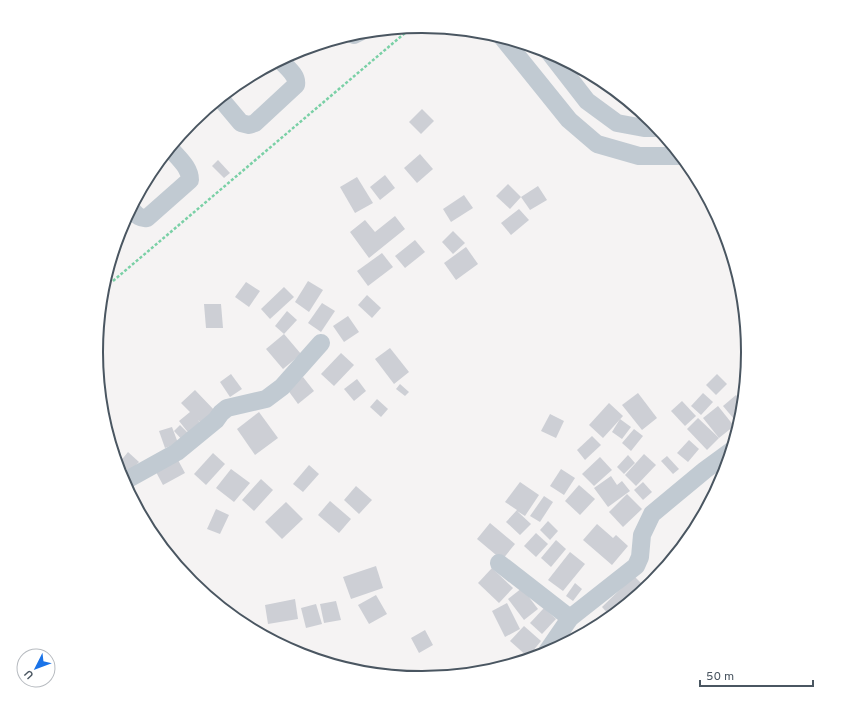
<svg xmlns="http://www.w3.org/2000/svg" width="844" height="704" viewBox="0 0 844 704" font-family="Overpass,sans-serif">
<rect width="100%" height="100%" fill="#f5f3f3"/>
<g fill="#cdcfd5">
<polygon points="422,109 434,121 421,134 409,122"/>
<polygon points="420,154 433,169 417,183 404,168"/>
<polygon points="218,160 230,173 224,178 212,166"/>
<polygon points="385,175 395,188 380,200 370,187"/>
<polygon points="357,177 373,203 355,213 340,187"/>
<polygon points="508,184 521,197 510,209 496,196"/>
<polygon points="538,186 547,200 530,210 521,197"/>
<polygon points="464,195 473,208 451,222 443,209"/>
<polygon points="519,209 529,220 511,235 501,223"/>
<polygon points="395,216 405,229 369,258 350,232 365,220 375,232"/>
<polygon points="453,231 465,243 453,254 442,242"/>
<polygon points="415,240 425,252 405,268 395,256"/>
<polygon points="466,247 478,264 456,280 444,263"/>
<polygon points="382,253 393,267 368,286 357,271"/>
<polygon points="308,281 323,290 309,312 295,302"/>
<polygon points="246,282 260,291 249,307 235,297"/>
<polygon points="284,287 294,297 270,319 261,309"/>
<polygon points="367,295 381,308 372,318 358,305"/>
<polygon points="322,303 335,311 321,332 308,323"/>
<polygon points="204,304 221,304 223,328 206,328"/>
<polygon points="287,311 297,320 284,334 275,326"/>
<polygon points="348,316 359,332 344,342 333,326"/>
<polygon points="284,334 301,354 283,369 266,349"/>
<polygon points="390,348 409,372 394,384 375,359"/>
<polygon points="341,353 354,365 334,386 321,374"/>
<polygon points="231,374 242,389 230,397 220,382"/>
<polygon points="717,374 727,384 716,395 706,385"/>
<polygon points="303,377 314,391 298,404 287,389"/>
<polygon points="357,379 366,391 354,401 344,389"/>
<polygon points="400,384 409,392 405,396 396,389"/>
<polygon points="195,390 216,412 203,425 198,420 203,427 191,436 179,421 190,412 181,403"/>
<polygon points="638,393 657,418 642,430 622,405"/>
<polygon points="703,393 713,402 701,415 691,406"/>
<polygon points="736,395 743,403 742,416 739,425 723,406"/>
<polygon points="377,399 388,409 381,417 370,407"/>
<polygon points="682,401 696,416 685,426 671,411"/>
<polygon points="609,403 623,416 603,438 589,425"/>
<polygon points="718,406 734,426 719,438 703,418"/>
<polygon points="259,412 278,438 255,455 237,429"/>
<polygon points="550,414 564,421 556,438 541,431"/>
<polygon points="698,418 719,438 707,450 687,429"/>
<polygon points="620,419 631,427 622,439 612,432"/>
<polygon points="180,425 191,436 184,442 174,431"/>
<polygon points="172,427 178,443 165,448 159,431"/>
<polygon points="109,429 120,451 114,454 107,430"/>
<polygon points="634,429 643,436 631,451 622,443"/>
<polygon points="592,436 601,445 585,460 577,450"/>
<polygon points="689,440 699,449 688,462 677,453"/>
<polygon points="128,452 139,462 130,472 119,463"/>
<polygon points="213,453 225,464 206,485 194,474"/>
<polygon points="644,454 656,465 636,486 625,475"/>
<polygon points="628,455 635,463 624,474 617,467"/>
<polygon points="667,456 679,469 673,474 661,461"/>
<polygon points="600,457 612,470 594,486 582,474"/>
<polygon points="178,460 185,473 163,485 156,472"/>
<polygon points="309,465 319,474 303,492 293,484"/>
<polygon points="231,469 250,483 234,502 216,488"/>
<polygon points="561,469 575,478 564,495 550,486"/>
<polygon points="611,476 617,485 622,481 630,491 608,507 594,488"/>
<polygon points="261,479 273,490 254,511 242,500"/>
<polygon points="520,482 539,495 525,516 517,511 531,524 520,535 506,522 517,510 505,502"/>
<polygon points="643,482 652,492 643,500 634,490"/>
<polygon points="579,485 595,499 580,515 565,501"/>
<polygon points="356,486 372,500 359,514 344,500"/>
<polygon points="627,494 642,509 623,527 609,512"/>
<polygon points="544,496 553,502 540,522 530,516"/>
<polygon points="330,501 351,519 339,533 318,515"/>
<polygon points="286,502 303,519 282,539 265,522"/>
<polygon points="216,509 229,515 220,534 207,529"/>
<polygon points="548,521 558,531 550,540 540,530"/>
<polygon points="490,523 515,544 502,560 477,539"/>
<polygon points="597,524 613,538 616,535 628,546 612,565 583,540"/>
<polygon points="536,533 548,544 536,557 524,546"/>
<polygon points="556,540 566,549 551,567 541,558"/>
<polygon points="570,552 585,564 563,591 548,580"/>
<polygon points="376,566 383,588 351,599 343,577"/>
<polygon points="492,568 513,588 499,603 478,583"/>
<polygon points="634,576 646,588 611,617 602,607"/>
<polygon points="575,583 582,589 573,601 566,596"/>
<polygon points="522,588 538,609 524,620 508,599"/>
<polygon points="376,595 387,614 369,624 358,605"/>
<polygon points="295,599 298,619 268,624 265,605"/>
<polygon points="336,601 341,620 324,623 320,604"/>
<polygon points="507,603 520,629 505,637 492,611"/>
<polygon points="316,604 322,624 306,628 301,608"/>
<polygon points="544,608 556,619 542,634 530,623"/>
<polygon points="524,626 541,641 528,657 510,641"/>
<polygon points="425,630 433,645 419,653 411,638"/>
<polygon points="497,664 499,668 485,672 485,671"/>
</g>
<g fill="none" stroke-linecap="round" stroke-linejoin="round">
<polyline stroke="#7ad0a6" stroke-width="2.5" stroke-dasharray="3 2" stroke-linecap="butt" points="113,281 412,27"/>
<g stroke="#c1cad2" stroke-width="18">
<polyline points="352,34 354,35 360,32"/>
<polyline points="502,37 569,120 597,144 639,156 681,156"/>
<polyline points="549,52 587,101 617,123 644,128 658,128"/>
<path d="M220 98 241 123 249 125 255 123 296 85C298 75 286 67 280 60"/>
<path d="M131 209C136 214 139 219 147 218L190 180C190 167 178 158 170 148"/>
<polyline points="123,482 177,452 216,420 221,413 227,408 266,399 282,387 321,343"/>
<polyline points="499,563 570,618"/>
<polyline points="546,653 570,618 636,566 640,557 642,535 652,514 705,470 731,451"/>
</g>
</g>
<path d="M0 0H844V704H0ZM103 352a319 319 0 1 1 638 0a319 319 0 1 1-638 0Z" fill="#fff" fill-rule="evenodd"/>
<path fill="none" stroke="#4a5661" stroke-width="2" d="M103 352a319 319 0 1 1 638 0a319 319 0 1 1-638 0Z"/>
<g transform="translate(36 668) rotate(228)"><circle r="19" fill="#ffffff" stroke="#b7bbc0"/>
<path d="M0-3L7 15L0 10L-7 15Z" fill="#1a73e8"/>
<text y="-6" font-size="11" font-weight="bold" text-anchor="middle" fill="#4a5661">U</text>
</g>
<path d="M700 680v6h113v-6" fill="none" stroke="#4a5661" stroke-width="2"/>
<text x="706" y="680" font-size="12" fill="#4a5661" stroke="#ffffff" stroke-width="3" paint-order="stroke">50 m</text>
</svg>
